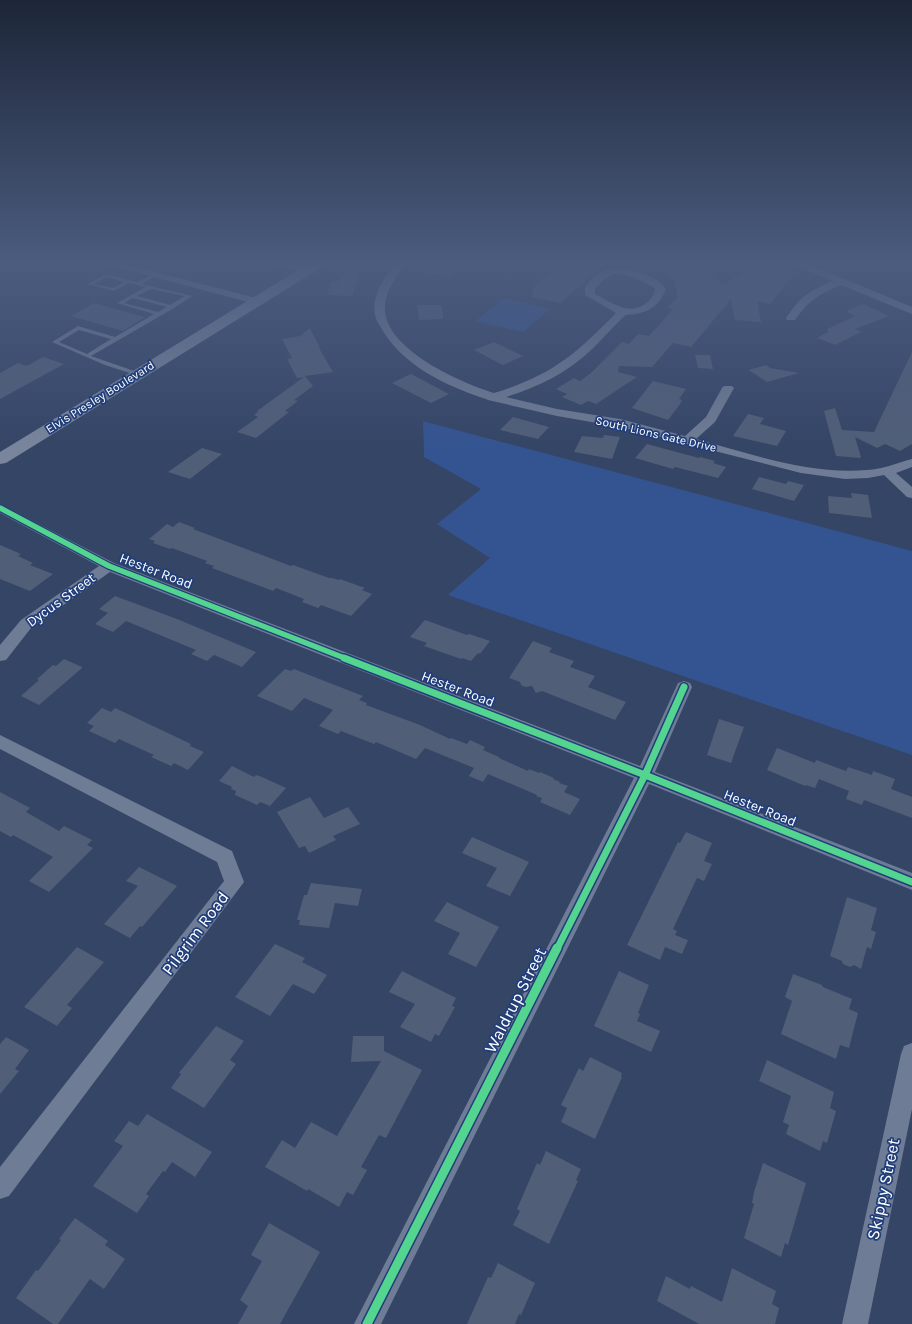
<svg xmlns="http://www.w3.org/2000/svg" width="912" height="1324" viewBox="0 0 912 1324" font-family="Karla,sans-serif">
<rect width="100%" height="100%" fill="#354566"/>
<g fill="#345491">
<polygon points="504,298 550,309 523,332 476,321"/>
<polygon points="423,421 912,551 912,755 448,595 490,558 437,524 481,489 424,457"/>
</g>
<g fill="#505e78">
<polygon points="439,261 460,264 450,276 428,273"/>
<polygon points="565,261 608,261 560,303 532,297 533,288"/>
<polygon points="672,261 697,269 703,269 723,285 761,261 796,272 770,304 757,301 761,322 735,320 731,299 691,347 673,343 652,367 619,366 618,372 637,377 596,404 588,401 581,405 562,397 567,394 556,389 574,378 580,381 591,373 622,342 629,344 638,334 649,336 673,309 668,308 677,298 675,281 658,267"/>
<polygon points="361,266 352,296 327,295 331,282 337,282 344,273"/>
<polygon points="94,303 145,317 123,331 71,316"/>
<polygon points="864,304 889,316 855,329 861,332 835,345 817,338 828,332 827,329 855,316 846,311"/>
<polygon points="417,305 439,305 442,306 443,319 419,320"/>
<polygon points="310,328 320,348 319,348 333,372 305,376 313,386 294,400 298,401 285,411 289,412 256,438 237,432 258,417 254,415 258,412 257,411 304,377 297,378 287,359 292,358 282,339 300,336"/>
<polygon points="494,342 523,356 503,365 474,350"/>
<polygon points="912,352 912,444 900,451 885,444 877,448 855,437 861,457 860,458 836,456 824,411 835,408 842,430 874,432"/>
<polygon points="695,355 710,355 713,369 698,368"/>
<polygon points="43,357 64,364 0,399 0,373 18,363 27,366"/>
<polygon points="766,365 770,368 799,373 767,382 749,370"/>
<polygon points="411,374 449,394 431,403 392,383"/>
<polygon points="653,381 686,389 679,399 682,400 680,404 668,420 632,408"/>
<polygon points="748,414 764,418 760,424 786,431 777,446 733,436"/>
<polygon points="513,417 549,427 538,439 500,430"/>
<polygon points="604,435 620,437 612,459 574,452 582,436 603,438"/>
<polygon points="647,444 699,458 700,457 715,461 713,463 726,467 718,478 675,467 673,469 635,458"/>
<polygon points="202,448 222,454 190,479 168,472"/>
<polygon points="759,477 786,484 788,481 804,485 794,501 752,489"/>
<polygon points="851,493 868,495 872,518 829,513 828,496 852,498"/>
<polygon points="179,522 195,528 193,529 291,566 293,565 329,578 332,578 339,580 340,579 365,588 362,590 372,594 351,616 321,605 318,608 302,602 304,599 276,588 273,591 212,568 214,566 205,563 207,561 172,548 170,549 153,543 155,541 149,539 167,524 173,527"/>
<polygon points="0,545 21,554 18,556 33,563 30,565 53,574 30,591 0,579"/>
<polygon points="115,596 177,619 256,652 242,667 214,655 207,661 191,654 196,650 126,621 113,632 95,624 108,613 99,609"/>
<polygon points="425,620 467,635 469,634 490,641 480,654 478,653 471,661 462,658 461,659 424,646 427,643 410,637"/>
<polygon points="533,641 552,648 549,652 574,661 570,667 595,676 588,687 626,702 615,720 542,691 536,693 532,686 525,687 521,685 520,682 509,678"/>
<polygon points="64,659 82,667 82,668 39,705 21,696 39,680 37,679 53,665 56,666"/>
<polygon points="285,669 291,671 294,669 363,696 359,700 367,703 366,705 420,725 450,739 451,738 467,744 470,740 485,747 483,750 499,757 499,758 528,771 529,769 539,773 540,772 554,778 553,779 560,782 559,783 568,786 564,792 580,799 570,815 540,802 542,798 536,796 537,795 488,774 483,782 469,776 474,768 425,748 416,759 376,742 374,744 341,731 338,734 319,726 333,710 304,698 292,711 257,696"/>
<polygon points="102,708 111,712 115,708 191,744 190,746 204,752 188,770 174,763 171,766 151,757 154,755 119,739 115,743 89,731 94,726 87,723"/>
<polygon points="719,719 744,727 731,763 707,755"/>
<polygon points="777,748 815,763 816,760 846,771 848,767 872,775 873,771 895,779 891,789 912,797 912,818 864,800 862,805 846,799 849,791 819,779 815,788 806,785 805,786 767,770"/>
<polygon points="232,766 254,777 256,775 262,777 286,788 270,806 260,802 257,805 235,795 236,791 231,789 232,787 219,781"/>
<polygon points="0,792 30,808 26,812 59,831 64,826 92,840 87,845 93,848 49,892 29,881 53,857 13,835 11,837 0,831"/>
<polygon points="310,797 324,818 348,807 360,824 333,836 336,840 309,853 305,846 299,848 277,812"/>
<polygon points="686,832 712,843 704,861 712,864 704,881 697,878 673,929 677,931 675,935 688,940 682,954 665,947 660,960 627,945 678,842 680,843"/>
<polygon points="472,837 529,862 510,896 486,886 497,868 462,853"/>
<polygon points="139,867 177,886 142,927 140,926 130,938 104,924 138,886 126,881"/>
<polygon points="311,883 362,889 358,906 335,903 329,928 299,925 300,920 297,920 304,895 307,895"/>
<polygon points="847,897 877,908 871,930 876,932 871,949 867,947 861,969 854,965 850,967 843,964 842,961 830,956"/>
<polygon points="447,902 499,927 476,967 448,954 460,933 434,921"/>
<polygon points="275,944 305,958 302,962 327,975 314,994 293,984 270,1016 235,997"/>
<polygon points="77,947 104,962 67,1005 72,1008 57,1026 24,1007"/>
<polygon points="402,971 456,998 452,1006 455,1007 439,1036 435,1034 431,1042 400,1027 415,1004 389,992"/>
<polygon points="619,971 649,985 638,1013 640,1014 637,1021 660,1031 651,1052 594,1026"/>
<polygon points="793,974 822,985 823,987 852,999 849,1009 858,1013 849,1048 840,1045 836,1059 781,1034 792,1001 785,997"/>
<polygon points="216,1026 244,1041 230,1060 236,1064 204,1108 171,1088 181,1074 179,1073"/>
<polygon points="353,1036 384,1036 384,1051 422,1070 386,1138 379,1135 361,1167 367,1170 353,1195 347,1192 339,1207 308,1189 307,1191 265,1167 282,1140 295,1148 311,1122 337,1136 381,1061 351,1062"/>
<polygon points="6,1037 29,1050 15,1069 19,1071 0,1094 0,1044"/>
<polygon points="590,1057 622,1073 621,1076 622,1077 595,1139 561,1122 567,1108 561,1105 579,1068 583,1071"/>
<polygon points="767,1060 834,1092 830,1108 836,1111 827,1143 823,1141 820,1151 786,1134 789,1125 783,1122 791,1096 759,1081"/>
<polygon points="147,1114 212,1152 195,1177 172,1162 165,1172 163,1171 146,1194 149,1196 137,1213 93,1186 123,1146 114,1141 129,1121 138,1126"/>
<polygon points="546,1151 581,1169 576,1180 578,1181 549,1244 513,1225 520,1211 517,1209 537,1163 540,1165"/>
<polygon points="763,1163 806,1183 788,1245 785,1243 781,1257 744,1238 754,1204 752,1203 754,1192"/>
<polygon points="75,1218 108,1241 105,1245 125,1259 104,1289 90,1279 58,1324 53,1324 16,1298 36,1270 38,1271 61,1240 59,1239"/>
<polygon points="269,1223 320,1252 280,1324 238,1324 248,1306 240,1300 262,1261 251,1255"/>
<polygon points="498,1263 535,1283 521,1315 519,1314 515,1324 467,1324 488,1277 491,1278"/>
<polygon points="732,1268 776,1291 772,1304 779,1308 775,1324 699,1324 657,1301 666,1276 690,1289 691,1286 722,1302"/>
</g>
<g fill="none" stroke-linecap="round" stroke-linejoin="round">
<path fill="#6f7c95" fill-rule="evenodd" d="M155 273H157V275L142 284 192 296 174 308 91 356 140 373V375H136L105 365 52 342 78 326 115 337 154 314 117 303 146 287 129 283 114 291 88 284 106 274 137 282ZM107 277 124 282 113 288 94 284ZM151 289 185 296 170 305 137 296ZM133 298 167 307 158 312 124 303ZM79 330 111 339 87 354 59 342Z"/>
<g fill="#6f7c95" fill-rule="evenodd">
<polygon points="98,261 113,261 260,299 261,301 256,304 100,263"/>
<polygon points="264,261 281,261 311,268 313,270 308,273 266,263"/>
<path d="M398 261H408C397 276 386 288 385 307 383 349 461 383 494 393 552 375 575 355 616 313L585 295V287C589 282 595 275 601 272 618 263 656 274 666 289 660 304 650 312 635 314 632 315 628 314 626 315 621 318 598 344 591 350 567 373 538 387 506 397L557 409 620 419 685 436 706 417 722 388 724 386H732L734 388 715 422 696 439C751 454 810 475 867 470 883 469 897 463 912 459V467L896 473 912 487V498L907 497 884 475 868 478 845 479 801 473 620 427 557 416 488 400 486 399C446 386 401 365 380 326 378 323 376 319 375 315 371 295 386 275 398 261ZM613 274C629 274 642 281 655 288 655 294 651 300 645 304 628 316 611 302 595 294V288L606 278Z"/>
<path d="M788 261H801L912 307V314L841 285C817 296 811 298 795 320H787L786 318C802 295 808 292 833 281L790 263Z"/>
<polygon points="0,504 114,563 640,766 678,683 684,681 690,683 692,687 655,772 912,873 912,890 649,784 381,1324 354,1324 634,778 110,572 31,628 6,660 0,661 0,645 21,620 99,566 0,513"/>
<polygon points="0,735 232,851 244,882 9,1196 0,1199 0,1167 224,881 217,862 0,749"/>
<polygon points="912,1043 912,1109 868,1324 842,1324 901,1054 904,1046"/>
</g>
<polygon fill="#78859c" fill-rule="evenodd" points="313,261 329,261 327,264 6,463 0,464 0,452"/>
<g stroke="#213e7a" stroke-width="8">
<polyline id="cycleway-far2" points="0,508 109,566 347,659"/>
</g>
<g stroke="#213e7a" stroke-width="10">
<g id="cycleway-far1">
<polyline points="344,658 645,775 912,882"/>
<polyline points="557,949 645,775 684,687"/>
</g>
</g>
<g stroke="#213e7a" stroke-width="12">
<polyline id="cycleway" points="367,1324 557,948"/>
</g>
<use href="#cycleway-far2" stroke="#53d58f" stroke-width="5.5"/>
<use href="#cycleway-far1" stroke="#53d58f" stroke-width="7"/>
<use href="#cycleway" stroke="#53d58f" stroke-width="9"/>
</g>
<linearGradient id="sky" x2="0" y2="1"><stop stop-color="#1d2638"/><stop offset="0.59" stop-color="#4b5c7f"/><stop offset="1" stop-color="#4b5c7f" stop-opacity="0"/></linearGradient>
<rect width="912" height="446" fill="url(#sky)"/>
<g text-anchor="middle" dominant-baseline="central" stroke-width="3.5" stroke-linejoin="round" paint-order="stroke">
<g font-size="12" fill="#fff" stroke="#213e7a">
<text transform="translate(100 397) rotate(-32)">Elvis Presley Boulevard</text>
<text transform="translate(656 434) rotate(13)">South Lions Gate Drive</text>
</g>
<g font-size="14" fill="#fff" stroke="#213e7a">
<text transform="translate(156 571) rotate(21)">Hester Road</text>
<text transform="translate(61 600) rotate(-36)">Dycus Street</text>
<text transform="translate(458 689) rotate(21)">Hester Road</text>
<text transform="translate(760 808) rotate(22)">Hester Road</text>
</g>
<g font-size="17" fill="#fff" stroke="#213e7a">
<text transform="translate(195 933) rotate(-53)">Pilgrim Road</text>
<text transform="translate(515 1000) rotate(-63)">Waldrup Street</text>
<text transform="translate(883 1189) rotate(-78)">Skippy Street</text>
</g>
</g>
</svg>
